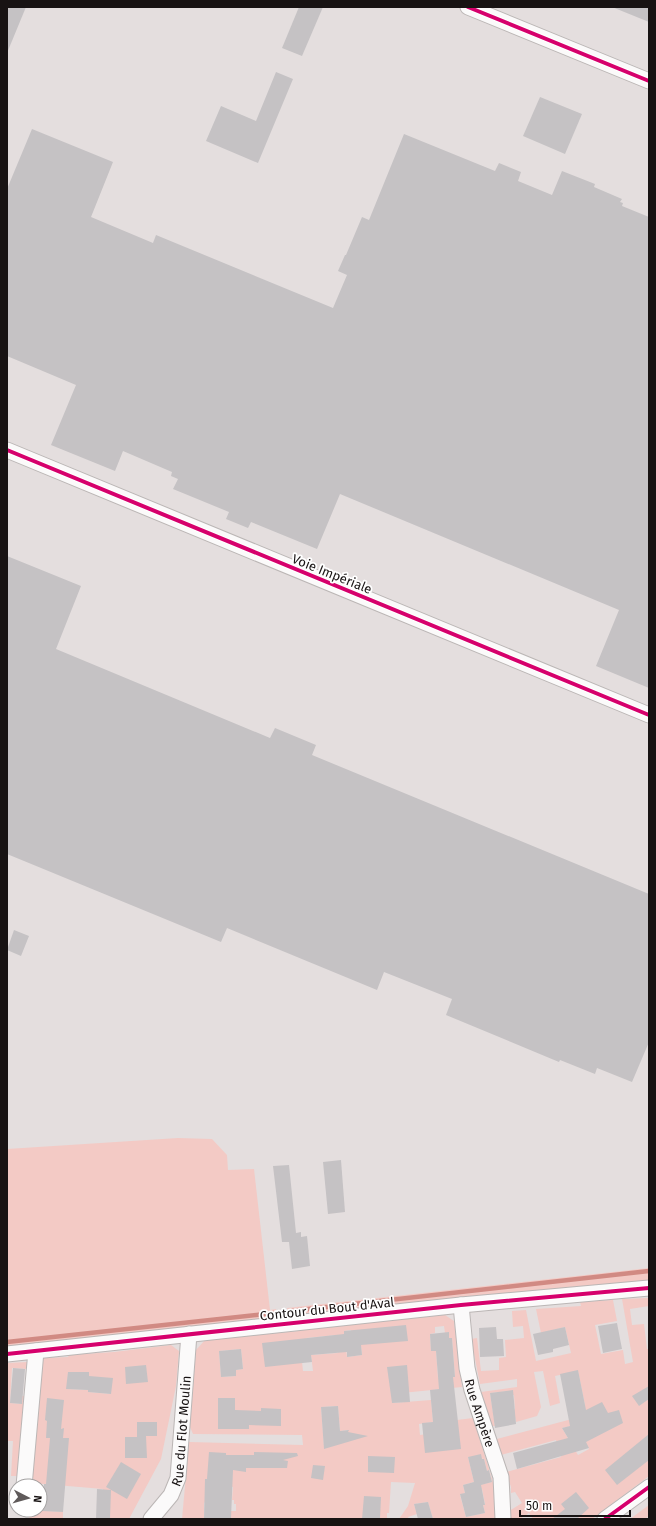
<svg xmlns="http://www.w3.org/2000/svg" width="656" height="1526" viewBox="0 0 656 1526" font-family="'Fira Sans',sans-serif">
<rect width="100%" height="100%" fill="#e4dede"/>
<g fill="#f3cac5" fill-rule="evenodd">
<polygon points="178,1138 212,1139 227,1155 228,1170 254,1169 270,1310 276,1309 277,1315 274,1319 7,1349 7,1149"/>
<polygon points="649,1268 649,1281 289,1317 287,1308"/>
<path d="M649 1298V1306L630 1309 632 1325 644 1324 647 1349H649V1476L592 1519H533L529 1513 520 1519H509L506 1513 522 1503 515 1492 511 1493V1487L506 1472 561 1457 556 1440 501 1455 493 1440 572 1419 569 1410 585 1405 578 1371 555 1376 560 1403 550 1406 543 1371 534 1372 541 1407 537 1416 516 1422 515 1417 512 1418 510 1410 515 1409 514 1395H512L511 1391 490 1393 495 1426H490L481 1392 517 1387V1379L480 1384 471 1339 477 1338 481 1371 499 1370V1358L506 1357 505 1340 524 1338 523 1326 513 1327 512 1311 526 1310 536 1361 571 1353 565 1327 541 1333 536 1309 581 1306 580 1302 613 1300 617 1321 595 1325 601 1354 623 1350 625 1364 633 1362 622 1299ZM576 1425 589 1449 578 1455 562 1428Z"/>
<path d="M445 1315 454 1321 462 1387 392 1394V1403L431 1400 433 1422 419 1424 420 1435 442 1432 457 1420 473 1418 494 1485 497 1519H433L428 1502 414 1504 417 1514 408 1517 409 1519H399L408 1506 415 1483 391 1482 389 1513H387V1519H222V1518H231V1511H236V1504H234V1500H232L233 1487H226L204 1503V1519H182L189 1442 303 1445 302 1435 193 1434 190 1427 196 1350 205 1340 299 1331V1329ZM444 1326 445 1333 449 1332V1338H452L455 1377 438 1378 436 1351H431L430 1334 435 1333V1327ZM351 1330 353 1344 361 1346 362 1355 347 1357 344 1331ZM337 1335 338 1353 311 1355 313 1371H303L301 1353 307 1352 306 1338ZM241 1349 243 1369 236 1370V1376L221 1377 219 1351ZM338 1406 340 1431 348 1430 346 1442 324 1446 321 1407ZM468 1457 484 1459 487 1471 489 1470 492 1482 475 1486 482 1489 485 1504 483 1505 485 1513 466 1517 460 1495 465 1493 463 1485 474 1482Z"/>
<path d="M171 1345 179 1351 176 1386 161 1459 129 1519H110L103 1513V1489L32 1483 43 1358 68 1357 69 1355 114 1352ZM68 1372H89V1376L111 1394 88 1392V1390L67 1389ZM137 1422H157V1436H146V1458H125V1437H137Z"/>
<polygon points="28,1362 27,1369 12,1368 10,1403 22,1404 22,1396 25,1396 18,1476 11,1476 13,1441 7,1441 7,1363"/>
<polygon points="649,1505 649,1516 645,1519 630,1519"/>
<polygon points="30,1510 63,1512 63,1519 29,1519"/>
</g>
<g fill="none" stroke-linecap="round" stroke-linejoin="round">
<g stroke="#d18a83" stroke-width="4.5">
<polyline points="291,1311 649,1271"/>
<polyline points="7,1342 274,1313"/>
</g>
</g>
<g fill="#c5c2c4">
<polygon points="7,7 26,7 7,53"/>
<polygon points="299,7 323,7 302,56 282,48"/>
<polygon points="613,7 649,7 649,22 612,7"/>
<polygon points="276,72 293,79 258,163 206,141 221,106 256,121"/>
<polygon points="540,97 582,114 565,154 523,136"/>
<polygon points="32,129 113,162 91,217 153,243 156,235 333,308 347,275 338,271 345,255 346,255 362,217 369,220 404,134 495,171 499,163 521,172 518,181 552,195 562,171 595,184 594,187 622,199 620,202 623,203 622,206 649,217 649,688 596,666 619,610 340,494 317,549 251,522 248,528 226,519 229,512 173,489 178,479 171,476 172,472 123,451 115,471 51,445 76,385 7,356 7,189"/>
<polygon points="7,556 81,586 56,649 270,738 275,728 316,745 312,755 649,894 649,1042 632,1082 597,1068 595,1074 560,1060 559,1062 446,1015 452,999 384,972 377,990 227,928 221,942 7,854"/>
<polygon points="14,930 29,936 21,956 7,950"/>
<polygon points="341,1160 345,1212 328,1214 323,1162"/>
<polygon points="289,1165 296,1233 301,1232 301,1237 307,1236 310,1266 292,1269 289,1242 282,1242 273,1166"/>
<polygon points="617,1323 622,1349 603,1353 598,1326"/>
<polygon points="406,1325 408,1341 361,1345 362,1355 347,1357 347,1352 311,1355 312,1362 265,1367 262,1343 344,1334 344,1331"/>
<polygon points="496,1327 497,1339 503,1339 504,1356 480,1357 479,1328"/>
<polygon points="565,1327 569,1345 553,1349 553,1352 538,1355 533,1334"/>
<polygon points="449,1332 449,1338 452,1338 455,1377 453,1377 461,1449 425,1453 422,1423 433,1422 430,1390 439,1389 436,1351 431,1351 430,1334"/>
<polygon points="241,1349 243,1369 236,1370 236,1376 221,1377 219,1351"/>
<polygon points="146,1365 148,1382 126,1384 125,1367"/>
<polygon points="407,1365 410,1402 392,1403 387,1367"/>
<polygon points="13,1368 25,1369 22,1404 10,1403"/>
<polygon points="578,1370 586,1410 602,1402 608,1413 619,1410 623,1423 586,1442 589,1448 517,1469 513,1453 568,1438 562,1428 570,1426 560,1374"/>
<polygon points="68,1372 89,1372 89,1376 113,1378 111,1394 88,1392 88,1390 66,1389"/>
<polygon points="649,1386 649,1399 639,1406 632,1396"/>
<polygon points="513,1390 516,1424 495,1428 490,1393"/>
<polygon points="47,1398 64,1400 61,1429 64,1428 63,1438 69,1438 63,1512 42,1511 44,1484 46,1484 50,1438 46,1438 47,1421 45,1420"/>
<polygon points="218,1398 235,1398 235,1410 261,1411 261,1408 281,1409 281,1426 249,1425 249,1429 218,1429"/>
<polygon points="338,1406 340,1431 349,1430 348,1432 368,1436 324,1449 321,1407"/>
<polygon points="137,1422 157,1422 157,1436 146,1436 147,1458 125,1458 125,1437 137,1437"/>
<polygon points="649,1434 649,1460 617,1485 605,1470"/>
<polygon points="209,1452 226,1453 226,1455 254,1455 254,1452 297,1453 298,1456 283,1460 288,1461 287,1468 246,1468 246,1472 233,1470 231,1518 204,1519 205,1479 207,1479"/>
<polygon points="481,1454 482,1459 484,1459 487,1471 489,1470 492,1482 481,1485 485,1505 483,1505 485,1513 466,1517 460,1494 465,1493 463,1485 474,1482 468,1457"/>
<polygon points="368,1456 395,1457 394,1473 368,1472"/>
<polygon points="121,1462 141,1474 127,1499 106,1487"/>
<polygon points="313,1465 325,1466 323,1480 311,1478"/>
<polygon points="97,1489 111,1490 110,1519 96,1519"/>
<polygon points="576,1492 589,1508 577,1519 552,1519 565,1509 561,1504"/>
<polygon points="364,1496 381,1497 380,1519 362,1519"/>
<polygon points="428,1502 433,1519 418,1519 414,1504"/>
</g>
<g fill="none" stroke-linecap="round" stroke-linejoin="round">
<g stroke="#bbb6b5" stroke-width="17">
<g id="minor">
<polyline points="468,7 649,81"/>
<polyline points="7,450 649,715"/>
<path id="s1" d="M461 1305 467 1368 472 1390 501 1477 503 1519"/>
<polyline points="7,1354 461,1305 649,1288"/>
<polyline points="24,1486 36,1351"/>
<path id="s2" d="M151 1519 171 1495 178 1478 189 1334"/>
<polyline points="605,1519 649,1487"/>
</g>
</g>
<use href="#minor" stroke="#fbfafa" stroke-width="15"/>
<g stroke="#fff" stroke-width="6">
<g id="cycleway">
<polyline points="468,7 649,81"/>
<polyline points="7,450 649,715"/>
<polyline points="7,1354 461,1305 649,1288"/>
<polyline points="605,1519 649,1487"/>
</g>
</g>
<use href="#cycleway" stroke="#d6006c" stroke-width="4"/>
</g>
<g text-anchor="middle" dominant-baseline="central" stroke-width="3.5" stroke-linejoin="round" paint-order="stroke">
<g font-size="13" fill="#181313" stroke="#fff">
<text transform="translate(332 574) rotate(22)">Voie Impériale</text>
<text transform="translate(327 1309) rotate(-6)">Contour du Bout d'Aval</text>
<text stroke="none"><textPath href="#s1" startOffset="110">Rue Ampère</textPath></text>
<text stroke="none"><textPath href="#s2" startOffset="97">Rue du Flot Moulin</textPath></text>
</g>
</g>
<rect width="656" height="1526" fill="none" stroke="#181313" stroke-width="16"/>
<g transform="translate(28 1498) rotate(96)"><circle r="19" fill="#ffffff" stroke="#a3a1a1"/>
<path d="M0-3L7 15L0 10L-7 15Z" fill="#5f5a5a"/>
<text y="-6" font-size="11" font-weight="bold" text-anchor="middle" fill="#181313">N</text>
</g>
<path d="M520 1510v6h110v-6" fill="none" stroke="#181313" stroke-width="2"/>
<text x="526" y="1510" font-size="12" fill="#181313" stroke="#ffffff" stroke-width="3" paint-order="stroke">50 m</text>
</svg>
